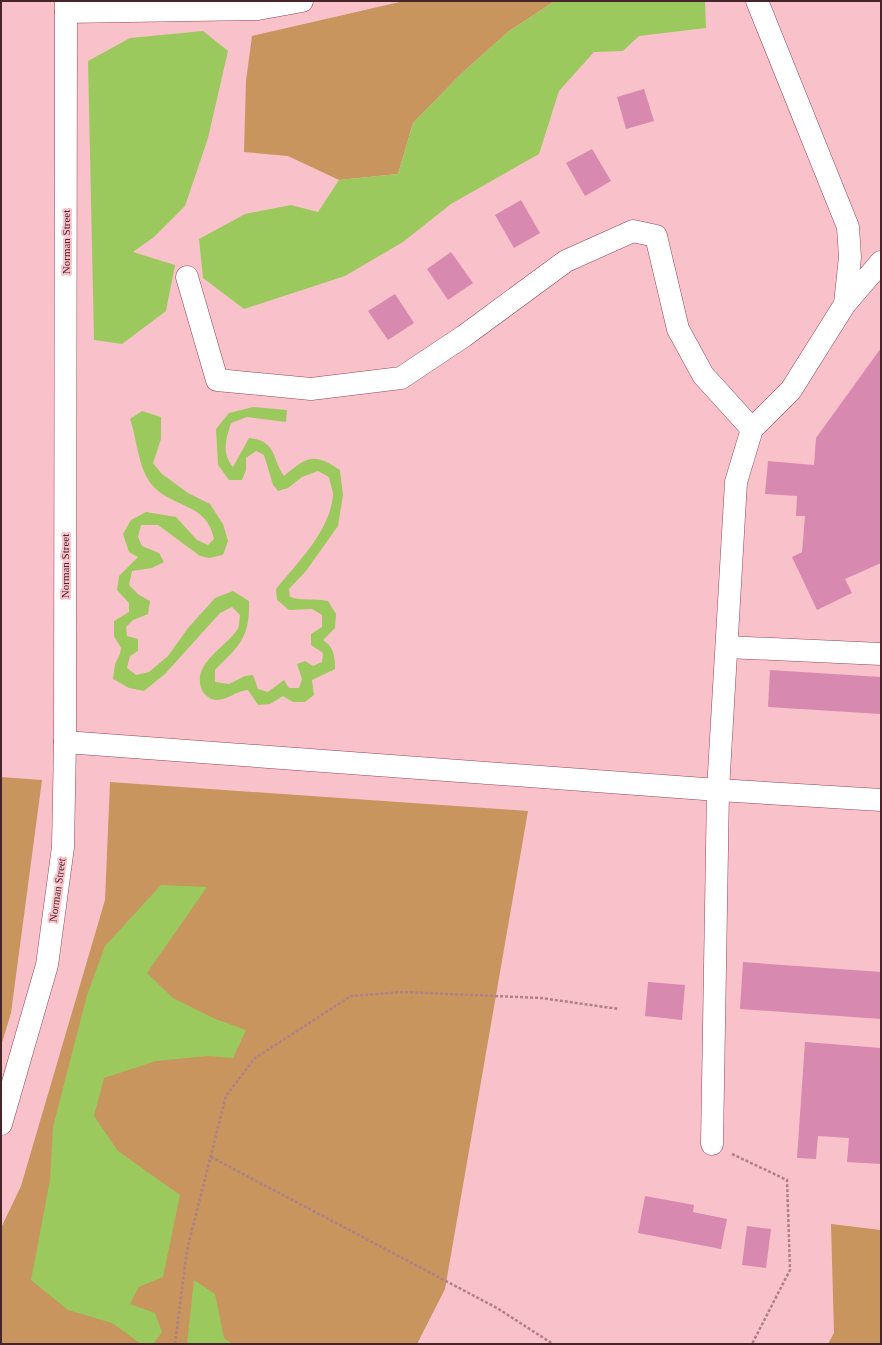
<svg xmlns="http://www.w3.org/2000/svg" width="882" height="1345" viewBox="0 0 882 1345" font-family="'Times New Roman',serif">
<rect width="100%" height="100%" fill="#f9c2ca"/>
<g fill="#c7955d">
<polygon points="404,1 555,1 509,31 461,74 413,123 398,174 339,180 288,156 244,152 246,81 252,36"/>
<polygon points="1,777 42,780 11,1013 1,1046"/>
<polygon points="110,782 528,811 445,1289 417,1344 1,1344 1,1228 21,1186 105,900"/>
<polygon points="831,1224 881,1230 881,1344 828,1344 834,1333"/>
</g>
<g fill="#9cc95e">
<polygon points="555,1 705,1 706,28 639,36 623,51 594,52 559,91 539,154 451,204 403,242 345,276 244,309 203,278 199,239 245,214 291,205 318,212 339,180 398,174 413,123 461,74 509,31"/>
<polygon points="203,31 228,51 208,138 185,206 154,237 133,252 175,265 166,311 122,344 94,340 88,61 130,38"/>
<path d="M253 407 287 410 286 422 247 417 231 423C226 439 221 453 233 467L249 438C277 441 271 457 284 476 307 457 313 452 340 470L343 495 338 526 306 571 289 589 290 597C303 601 315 598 328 601L336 614 335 628 323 640C334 647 335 656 335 669L312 680 314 695 305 702H293L283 696 270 704 258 705 248 690C235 691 229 700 216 700 211 700 203 694 202 690 191 664 224 649 237 630 240 627 239 620 240 615L232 607 220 613 165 674 144 691 129 688 113 679 115 664 120 654 121 648 114 636V621L129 612V603L117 590 119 576 138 557 129 552 123 534 131 520 146 512 176 517 197 540 208 545 214 539C207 505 178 508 157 490 138 474 138 442 130 419L142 411 161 417V439L153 463 162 474 188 493 210 504 223 524 228 541 223 555 209 558 200 556 158 525H141L138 537 142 546 159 553 164 562 152 568 132 571 129 585 139 595 150 601 148 614 133 620 126 627 127 636 138 639V651L130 656 127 668 136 675 149 672 168 656 188 628 215 598 233 591 249 601C250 637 240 645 215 670V682L229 684 245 676 253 675 258 689 268 692 284 680 289 688H299L302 679 297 664 305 661 313 666 322 662 323 653 311 645V634L322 627V615L312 609 289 610 277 600 276 589C298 562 330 531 333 495 333 490 330 483 329 477L318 471 302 477 288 488 278 491 273 485 264 455 256 451 246 458V470L242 480H229L218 465 216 429 229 413Z"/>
<polygon points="161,885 207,887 147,973 173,998 213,1018 246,1030 233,1058 208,1056 156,1061 104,1078 94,1116 118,1151 180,1195 163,1277 139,1287 130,1304 155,1313 162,1332 153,1344 141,1344 112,1323 68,1310 31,1280 50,1180 53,1127 87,995 105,946"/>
<polygon points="194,1280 215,1294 224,1338 233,1344 187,1344"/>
</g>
<g fill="#d789b0">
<polygon points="644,89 654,121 626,129 617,97"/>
<polygon points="592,149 611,181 585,196 566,163"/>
<polygon points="521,200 540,233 514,248 495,215"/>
<polygon points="451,252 473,283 448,300 427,269"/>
<polygon points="395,294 414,323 388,340 368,311"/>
<polygon points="881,348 881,563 845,579 852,593 817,610 792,557 802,552 805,516 796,516 797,496 765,494 768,461 814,465 816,438"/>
<polygon points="770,670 881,677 881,714 768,707"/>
<polygon points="743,962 881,972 881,1019 740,1009"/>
<polygon points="648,982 685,985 682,1020 645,1016"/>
<polygon points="805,1042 881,1048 881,1164 847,1162 849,1138 818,1136 816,1159 797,1158"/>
<polygon points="645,1196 694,1205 693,1212 727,1219 721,1249 638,1233"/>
<polygon points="747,1226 771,1229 766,1268 742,1265"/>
</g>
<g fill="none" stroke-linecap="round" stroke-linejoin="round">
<g stroke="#944556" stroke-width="23">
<g id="minor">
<polyline points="66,12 258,9 302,1"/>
<polyline points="187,277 217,380 311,389 401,378 464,336 566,261 633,231 656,236 678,329 703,375 752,429"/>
<polyline points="845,304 881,262"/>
<polyline points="727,647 881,654"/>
<polyline points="65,742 718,790 736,482 752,429 791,390 845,304 850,257 848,227 757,1"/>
<polyline points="1,1124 47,965 63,847 65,742 66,1"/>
<polyline points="712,1144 718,790 881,800"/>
</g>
</g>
<g stroke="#af8087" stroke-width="2.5" stroke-dasharray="3 2" stroke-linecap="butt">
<polyline points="732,1154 787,1180 790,1270 752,1344"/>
<polyline points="211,1157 497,1308 553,1344"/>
<polyline points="175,1344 187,1250 226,1096 255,1058 351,996 403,992 541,998 619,1009"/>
</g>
<use href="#minor" stroke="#fff" stroke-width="22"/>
</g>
<g text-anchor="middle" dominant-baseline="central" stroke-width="4" stroke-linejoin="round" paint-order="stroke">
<g font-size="11" fill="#47242a" stroke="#f9c2ca">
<text transform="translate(66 242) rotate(-90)">Norman Street</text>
<text transform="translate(65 566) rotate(-90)">Norman Street</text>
<text transform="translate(57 890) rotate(-82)">Norman Street</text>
</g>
</g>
<rect width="882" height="1345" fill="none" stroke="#47242a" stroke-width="4"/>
</svg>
